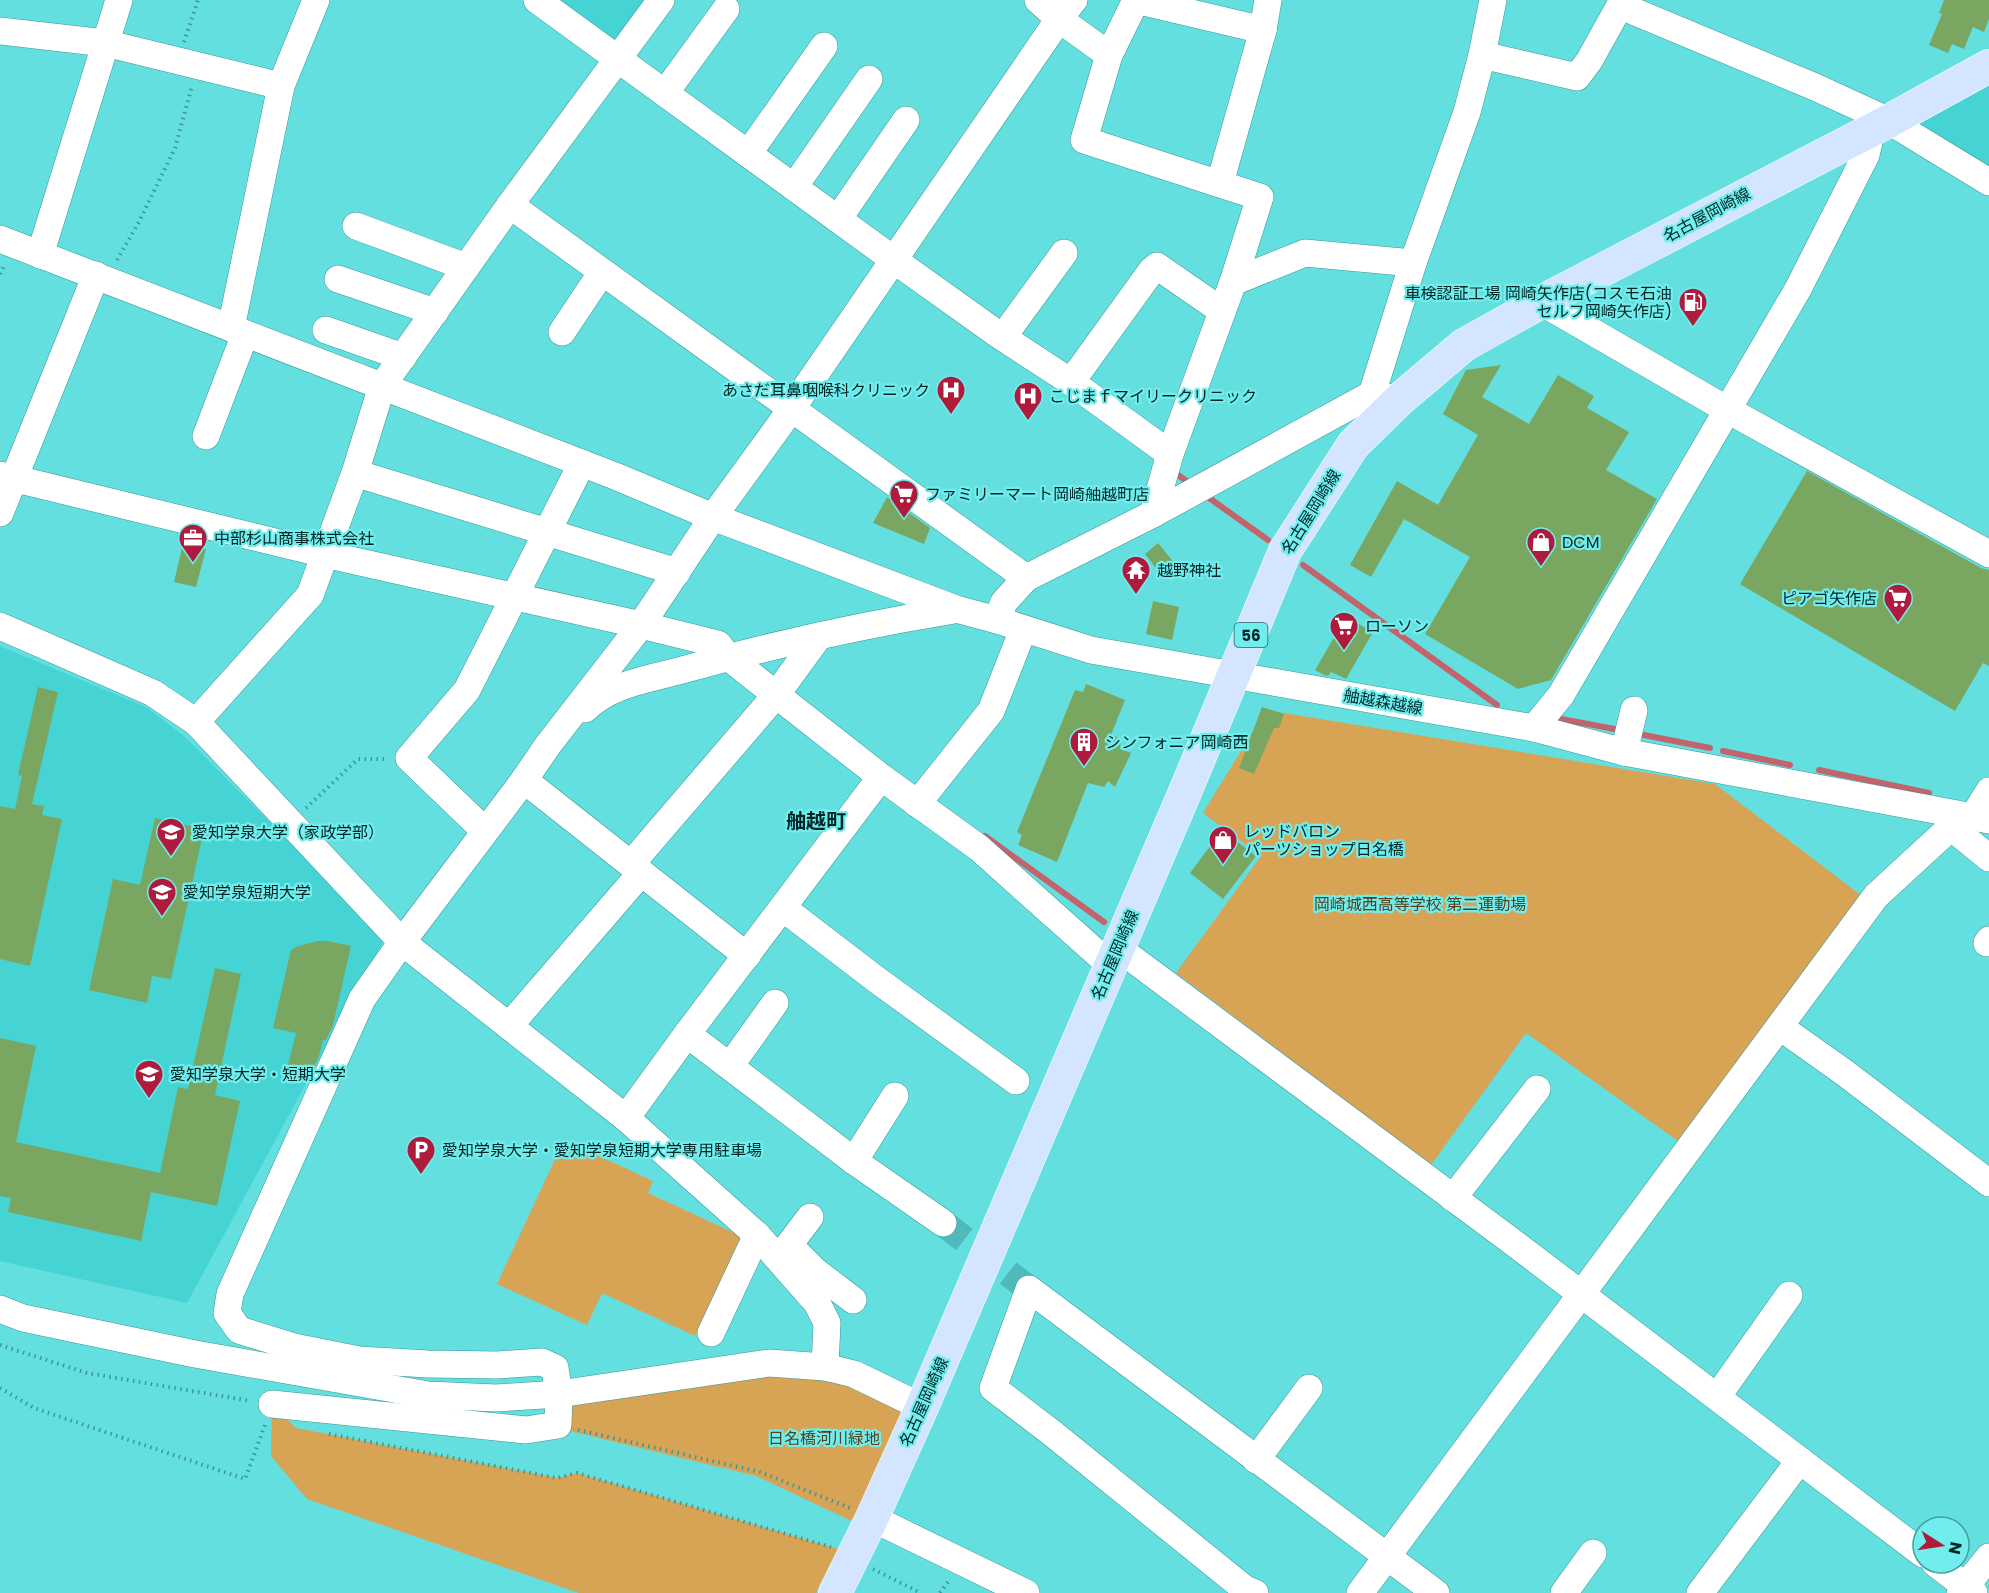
<svg xmlns="http://www.w3.org/2000/svg" width="1989" height="1593" viewBox="0 0 1989 1593" font-family="Poppins,'Noto Sans JP',sans-serif">
<rect width="100%" height="100%" fill="#64dfe0"/>
<g fill="#46d3d4">
<polygon points="556,0 646,0 618,38 610,40"/>
<polygon points="1989,85 1989,175 1911,126"/>
<polygon points="0,646 148,708 185,737 385,938 187,1303 0,1261"/>
</g>
<g fill="#d7a354">
<polygon points="1266,710 1715,784 1867,900 1678,1141 1526,1033 1431,1165 1176,973 1261,856 1203,813"/>
<polygon points="564,1140 653,1181 648,1193 741,1236 695,1336 602,1293 587,1325 497,1284"/>
<polygon points="769,1368 824,1371 909,1414 860,1525 756,1476 562,1429 566,1399"/>
<polygon points="272,1404 296,1428 557,1478 577,1473 838,1549 816,1593 579,1593 307,1499 271,1456"/>
</g>
<g fill="none" stroke-linecap="round" stroke-linejoin="round">
<g stroke="#c3636b" stroke-width="6">
<polyline points="1174,472 1192,485"/>
<polyline points="1205,495 1268,540"/>
<polyline points="1303,565 1497,705"/>
<polyline points="1561,719 1620,730"/>
<polyline points="1644,735 1710,748"/>
<polyline points="1723,751 1790,765"/>
<polyline points="1819,770 1929,793"/>
<polyline points="985,836 1104,922"/>
</g>
</g>
<g fill="#79a761">
<polygon points="1944,0 1989,0 1989,19 1984,32 1973,27 1964,49 1952,44 1948,53 1929,45 1942,14 1939,13"/>
<polygon points="1501,365 1482,397 1529,424 1558,375 1594,396 1587,408 1629,432 1606,470 1657,499 1551,680 1518,689 1425,634 1470,557 1404,519 1371,577 1350,565 1397,481 1438,505 1478,435 1443,414 1466,370"/>
<polygon points="1807,471 1981,568 1989,570 1989,666 1983,663 1955,711 1740,584"/>
<polygon points="887,497 930,528 924,544 873,523"/>
<polygon points="1158,543 1176,565 1162,576 1145,554"/>
<polygon points="183,544 206,549 196,587 174,582"/>
<polygon points="1153,601 1179,607 1172,640 1146,634"/>
<polygon points="1346,617 1373,632 1346,679 1331,672 1328,676 1324,675 1315,670"/>
<polygon points="1086,684 1125,700 1111,735 1121,738 1120,749 1131,753 1115,787 1108,781 1104,787 1088,783 1057,862 1018,845 1022,835 1017,832 1075,690 1083,692"/>
<polygon points="38,687 58,692 32,804 44,806 42,815 62,819 30,966 0,959 0,806 15,809 22,776 18,775"/>
<polygon points="1262,707 1284,714 1279,728 1274,728 1254,774 1239,768"/>
<polygon points="155,818 204,829 171,979 152,976 147,1003 89,990 113,879 140,885"/>
<polygon points="1222,830 1256,856 1223,899 1190,873"/>
<polygon points="318,941 327,941 351,946 333,1025 326,1040 323,1040 319,1056 309,1078 286,1073 296,1033 273,1028 291,950 298,946"/>
<polygon points="215,968 241,974 215,1095 240,1101 217,1206 151,1192 141,1241 8,1212 11,1198 0,1196 0,1038 36,1046 16,1142 160,1173 178,1087 188,1089"/>
</g>
<g fill="none" stroke-linecap="round" stroke-linejoin="round">
<polyline stroke="#50babb" stroke-width="27" stroke-dasharray="27 14" stroke-linecap="butt" points="943,1223 1029,1289"/>
<g stroke="#389798" stroke-width="28">
<g id="minor">
<polyline points="537,0 894,260 999,335 1071,382 1170,454"/>
<polyline points="1038,0 1059,19 1109,55"/>
<polyline points="1621,6 1815,87 1889,121 1989,182"/>
<polyline points="0,31 105,43 281,86"/>
<polyline points="1482,55 1577,77 1589,61 1623,0"/>
<polyline points="665,93 726,9"/>
<polyline points="748,154 824,46"/>
<polyline points="1220,183 1263,30 1268,0"/>
<polyline points="794,187 869,79"/>
<polyline points="510,205 1026,578"/>
<polyline points="838,219 906,120"/>
<polyline points="356,226 466,267"/>
<polyline points="0,239 615,476 713,517 956,609 997,620 1091,650 1534,728 1624,752 1989,820"/>
<polyline points="40,255 119,0"/>
<polyline points="338,279 435,312"/>
<polyline points="1233,282 1305,253 1413,263"/>
<polyline points="1541,302 1726,409 1989,554"/>
<polyline points="231,328 281,86 316,0"/>
<polyline points="326,330 403,357"/>
<polyline points="562,332 602,272"/>
<polyline points="1003,337 1064,253"/>
<polyline points="1071,382 1152,270 1157,266 1222,311"/>
<polyline points="1372,394 1413,263 1467,112 1482,55 1493,0"/>
<polyline points="206,436 245,334"/>
<polyline points="355,473 677,572"/>
<polyline points="0,475 324,554 641,625 718,644 728,657 881,777 979,848 1110,965"/>
<polyline points="0,513 96,275"/>
<polyline points="1153,514 1170,454 1233,282 1260,197 1084,140 1109,55 1136,0 1263,30"/>
<polyline points="997,620 1004,602 1026,578 1153,514 1372,394 1399,400"/>
<polyline points="0,626 153,693 196,722 402,942 626,1118 757,1235 817,1303 827,1323 825,1367"/>
<path d="M585 709C610 684 649 679 682 670 771 645 863 625 954 610"/>
<polyline points="196,722 310,595 355,473 382,386 510,205 661,0"/>
<polyline points="1534,728 1561,695 1798,289 1866,155 1872,129"/>
<polyline points="1624,752 1634,710"/>
<polyline points="524,780 747,956"/>
<polyline points="917,804 991,711 1023,630"/>
<polyline points="1973,817 1989,791"/>
<polyline points="1951,827 1989,858"/>
<polyline points="485,831 409,758 467,690 582,463"/>
<polyline points="631,864 776,695 819,636"/>
<polyline points="783,908 877,980 1016,1081"/>
<polyline points="1987,943 1989,940"/>
<polyline points="1118,948 1514,1243 1923,1554"/>
<polyline points="509,1026 641,873"/>
<polyline points="1780,1027 1845,1073 1989,1183"/>
<polyline points="687,1034 854,1161 943,1223"/>
<polyline points="730,1066 775,1003"/>
<polyline points="626,1118 687,1034 881,777"/>
<polyline points="854,1161 895,1096"/>
<polyline points="1453,1198 1537,1089"/>
<polyline points="789,1245 815,1271 853,1300"/>
<polyline points="789,1245 810,1217"/>
<polyline points="0,1309 23,1318 195,1354 428,1395 496,1398 559,1394 769,1363 825,1367 854,1374 922,1407"/>
<polyline points="711,1333 757,1235"/>
<polyline points="1717,1397 1789,1295"/>
<polyline points="272,1404 526,1430 558,1425 559,1394 555,1368 542,1362 497,1365 428,1364 359,1360 294,1347 239,1330 227,1313 230,1294 362,999 402,942 524,780 548,745 641,625 713,517 792,408 1059,19 1074,0"/>
<polyline points="1256,1460 1309,1388"/>
<polyline points="872,1518 1026,1593"/>
<polyline points="1935,1563 1974,1593"/>
<polyline points="1255,1593 1245,1589 1052,1433 993,1388 1029,1289 1436,1593"/>
<polyline points="1360,1593 1876,896 1951,827 1955,814"/>
<polyline points="1564,1593 1593,1553"/>
<polyline points="1700,1593 1800,1460"/>
<polyline points="1960,1593 1989,1557"/>
</g>
</g>
<g stroke="#fff" stroke-width="34">
<polyline id="major" points="835,1593 872,1518 922,1407 1185,792 1285,551 1353,445 1399,400 1464,345 1541,302 1889,121 1989,66"/>
</g>
<g stroke="#3d9797" stroke-width="4" stroke-dasharray="1.5 4.5" stroke-linecap="butt">
<polyline points="184,42 198,0"/>
<polyline points="117,260 139,222 175,148 192,86"/>
<polyline points="0,274 5,264"/>
<polyline points="306,808 358,759 387,759"/>
<polyline points="0,1345 87,1373 251,1401"/>
<polyline points="0,1388 34,1408 245,1479 265,1425"/>
<polyline points="578,1430 760,1472 850,1508"/>
<polyline points="329,1434 557,1478 577,1473 831,1547"/>
<polyline points="873,1569 921,1593"/>
<polyline points="940,1593 950,1579"/>
</g>
<use href="#minor" stroke="#fff" stroke-width="27"/>
<use href="#major" stroke="#d4e6ff" stroke-width="33"/>
</g>
<defs>
<g id="fuel-pin" transform="scale(1.5)"><path d="M0 17L-7.5 6A9.5 9.5 0 1 1 7.5 6Z" fill="#af1b3c" stroke="#72eded"/><path d="M-5.5-6h7V0h2V4h1.3V-2.5L3-4.5l.8-.8L6-3V5H2.5V1h-1V6h-7ZM-4.2-4.7v3.2H.2V-4.7Z" fill="#fff"/></g>
<g id="hospital-pin" transform="scale(1.5)"><path d="M0 17L-7.5 6A9.5 9.5 0 1 1 7.5 6Z" fill="#af1b3c" stroke="#72eded"/><path d="M-5-5h3v3.5h4V-5h3V5h-3V1.5h-4V5h-3Z" fill="#fff"/></g>
<g id="supermarket-pin" transform="scale(1.5)"><path d="M0 17L-7.5 6A9.5 9.5 0 1 1 7.5 6Z" fill="#af1b3c" stroke="#72eded"/><path d="M-6-5.5h2.5l.6 2H6L4.5 2H-2.5L-4.4-4H-6ZM-1.5 3.2a1.3 1.3 0 1 0 .1 0ZM3 3.2a1.3 1.3 0 1 0 .1 0Z" fill="#fff"/></g>
<g id="office-pin" transform="scale(1.5)"><path d="M0 17L-7.5 6A9.5 9.5 0 1 1 7.5 6Z" fill="#af1b3c" stroke="#72eded"/><path d="M-6-3h4V-5.5h4V-3h4V5H-6ZM-1-4.5V-3h2v-1.5ZM-6 0V1H6V0Z" fill="#fff"/></g>
<g id="shop-pin" transform="scale(1.5)"><path d="M0 17L-7.5 6A9.5 9.5 0 1 1 7.5 6Z" fill="#af1b3c" stroke="#72eded"/><path d="M-5-2.5h2.3a2.7 3.5 0 0 1 5.4 0H5L5.5 6h-11ZM-1.5-2.5h3a1.5 2.3 0 0 0-3 0Z" fill="#fff"/></g>
<g id="temple-pin" transform="scale(1.5)"><path d="M0 17L-7.5 6A9.5 9.5 0 1 1 7.5 6Z" fill="#af1b3c" stroke="#72eded"/><path d="M0-6L5-2H3V0L6.5 2.5H4V6H1.5V3h-3V6H-4V2.5H-6.5L-3 0V-2H-5Z" fill="#fff"/></g>
<g id="building-pin" transform="scale(1.5)"><path d="M0 17L-7.5 6A9.5 9.5 0 1 1 7.5 6Z" fill="#af1b3c" stroke="#72eded"/><path d="M-4-6H4V6H1V3H-1V6H-4ZM-2.5-4.3h1.7v1.8h-1.7ZM.8-4.3h1.7v1.8H.8ZM-2.5-1h1.7V.8h-1.7ZM.8-1h1.7V.8H.8Z" fill="#fff"/></g>
<g id="university-pin" transform="scale(1.5)"><path d="M0 17L-7.5 6A9.5 9.5 0 1 1 7.5 6Z" fill="#af1b3c" stroke="#72eded"/><path d="M0-5L7-2L0 1L-7-2ZM-4 1L0 2.5L4 1V4Q0 6-4 4Z" fill="#fff"/></g>
<g id="school-pin" transform="scale(1.5)"><path d="M0 17L-7.5 6A9.5 9.5 0 1 1 7.5 6Z" fill="#af1b3c" stroke="#72eded"/><path d="M0-5L7-2L0 1L-7-2ZM-4 1L0 2.5L4 1V4Q0 6-4 4Z" fill="#fff"/></g>
<g id="parking-pin" transform="scale(1.5)"><path d="M0 17L-7.5 6A9.5 9.5 0 1 1 7.5 6Z" fill="#af1b3c" stroke="#72eded"/><path d="M-3.5-5.5H1a3.5 3.5 0 0 1 0 7H-1V5.5H-3.5ZM-1-3.4V-.6H.8a1.4 1.4 0 0 0 0-2.8Z" fill="#fff"/></g>
</defs>
<g fill-rule="evenodd">
<use href="#fuel-pin" x="1693" y="302"/>
<use href="#hospital-pin" x="951" y="390"/>
<use href="#hospital-pin" x="1028" y="396"/>
<use href="#supermarket-pin" x="904" y="494"/>
<use href="#office-pin" x="193" y="538"/>
<use href="#shop-pin" x="1541" y="542"/>
<use href="#temple-pin" x="1136" y="570"/>
<use href="#supermarket-pin" x="1898" y="598"/>
<use href="#supermarket-pin" x="1344" y="626"/>
<use href="#building-pin" x="1084" y="742"/>
<use href="#university-pin" x="171" y="832"/>
<use href="#shop-pin" x="1223" y="840"/>
<use href="#university-pin" x="162" y="892"/>
<use href="#school-pin" x="149" y="1074"/>
<use href="#parking-pin" x="421" y="1150"/>
</g>
<g text-anchor="middle" dominant-baseline="central" stroke-width="4.5" stroke-linejoin="round" paint-order="stroke">
<rect fill="#72eded" stroke="#226262" stroke-width="1.5" x="1234.5" y="623" width="33" height="24" rx="4.5"/>
<g font-size="15" font-weight="bold" fill="#002626">
<text x="1251" y="635">56</text>
</g>
<g font-size="16" fill="#002626" stroke="#72eded">
<text transform="translate(1707 215) rotate(-28)">名古屋岡崎線</text>
<text transform="translate(1311 512) rotate(-58)">名古屋岡崎線</text>
<text transform="translate(1383 702) rotate(10)">舳越森越線</text>
<text transform="translate(1115 955) rotate(-67)">名古屋岡崎線</text>
<text transform="translate(924 1402) rotate(-66)">名古屋岡崎線</text>
</g>
<g font-size="16" fill="#002626" stroke="#72eded" text-anchor="start">
<text x="1672" y="293" text-anchor="end">車検認証工場 岡崎矢作店(コスモ石油<tspan x="1672" dy="18">セルフ岡崎矢作店)</tspan></text>
<text x="930" y="390" text-anchor="end">あさだ耳鼻咽喉科クリニック</text>
<text x="1049" y="396">こじまｆマイリークリニック</text>
<text x="925" y="494">ファミリーマート岡崎舳越町店</text>
<text x="214" y="538">中部杉山商事株式会社</text>
<text x="1562" y="542">DCM</text>
<text x="1157" y="570">越野神社</text>
<text x="1877" y="598" text-anchor="end">ピアゴ矢作店</text>
<text x="1365" y="626">ローソン</text>
<text x="1105" y="742">シンフォニア岡崎西</text>
<text x="1244" y="831">レッドバロン<tspan x="1244" dy="18">パーツショップ日名橋</tspan></text>
<text x="192" y="832">愛知学泉大学（家政学部）</text>
<text x="183" y="892">愛知学泉短期大学</text>
<text x="170" y="1074">愛知学泉大学・短期大学</text>
<text x="442" y="1150">愛知学泉大学・愛知学泉短期大学専用駐車場</text>
</g>
<g font-size="16" fill="#573f1b" stroke="#72eded">
<text x="1420" y="904">岡崎城西高等学校 第二運動場</text>
<text x="824" y="1438">日名橋河川緑地</text>
</g>
<g font-size="20" font-weight="bold" fill="#002626" stroke="#72eded">
<text x="816" y="821">舳越町</text>
</g>
</g>
<g transform="translate(1941 1545) rotate(102)"><circle r="28" fill="#72eded" stroke="#449d9d" stroke-width="1.5"/>
<path d="M0-4.5L10 22L0 15L-10 22Z" fill="#af1b3c"/>
<text y="-9" font-size="16" font-weight="bold" text-anchor="middle" fill="#002626">N</text>
</g>
</svg>
